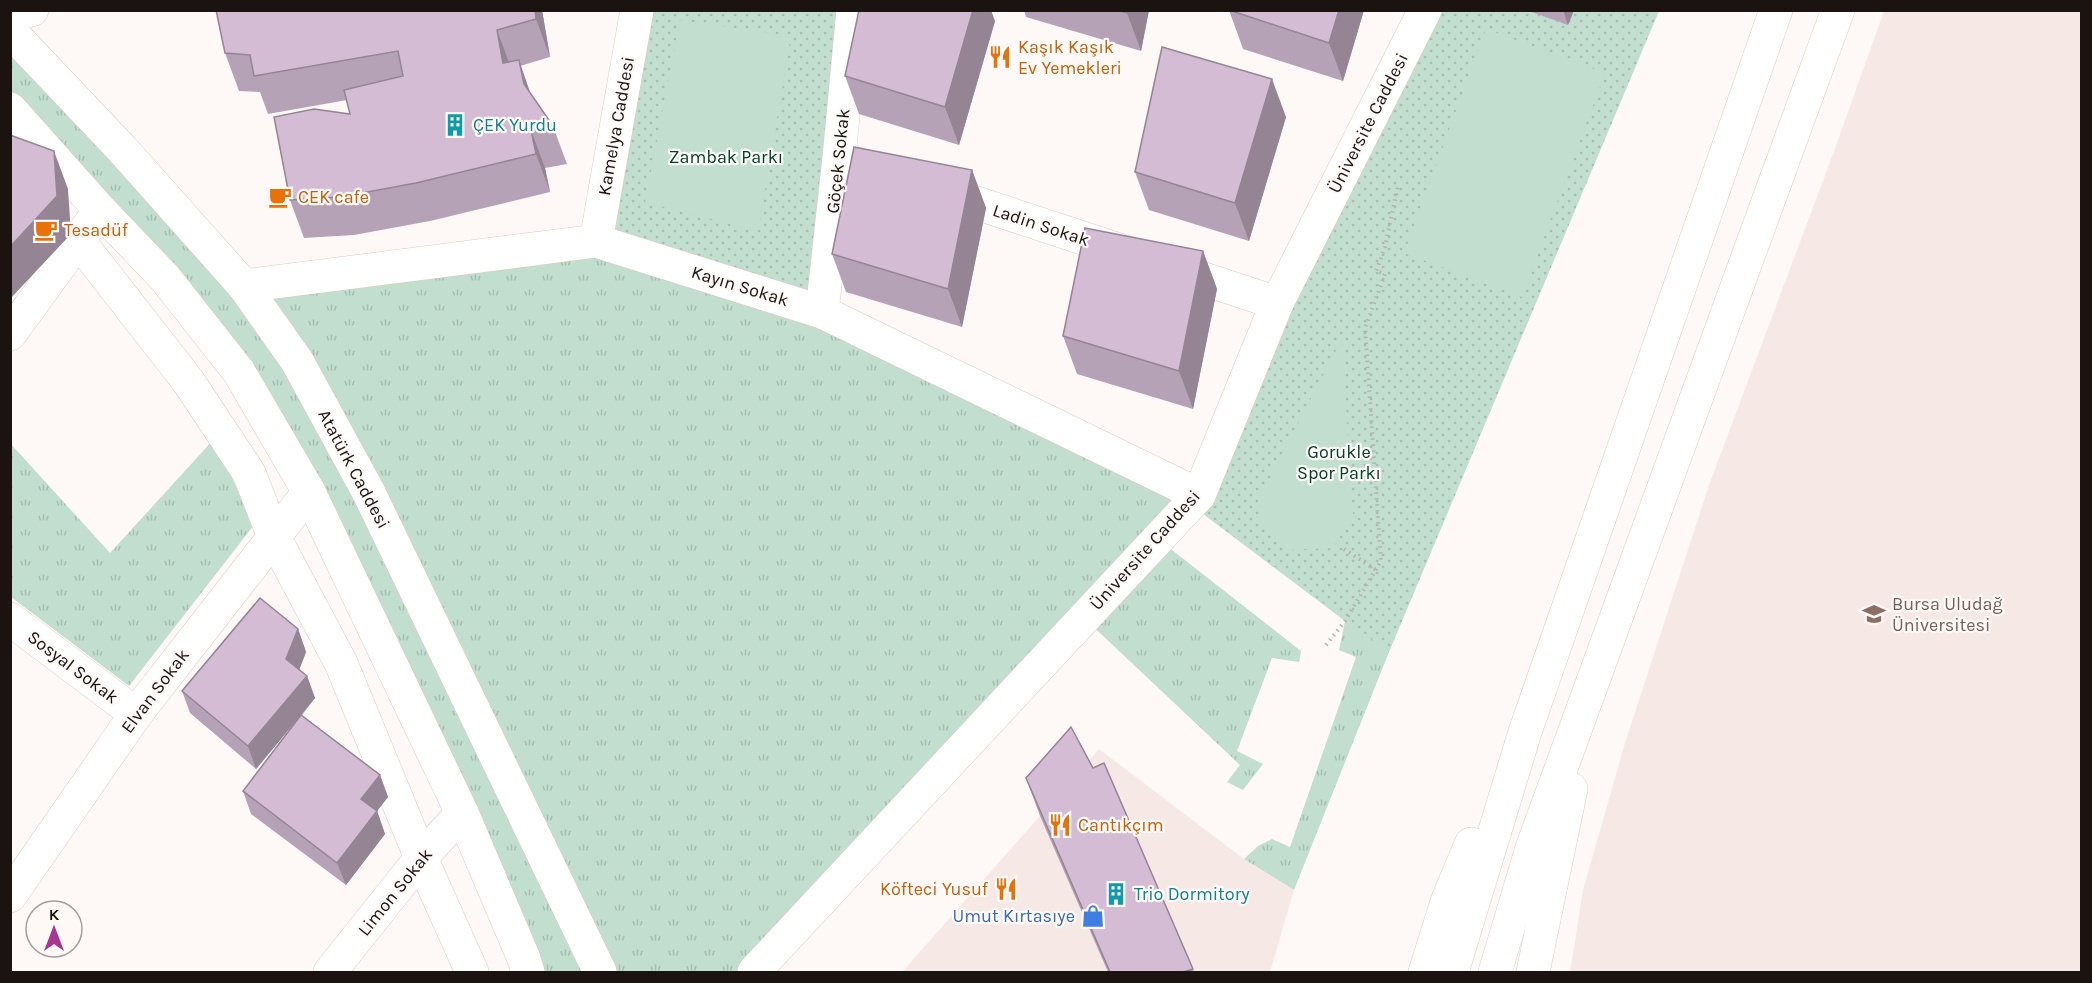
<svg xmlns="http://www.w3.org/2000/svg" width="2092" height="983" viewBox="0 0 2092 983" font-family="Karla,sans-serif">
<defs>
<pattern id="grass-tufts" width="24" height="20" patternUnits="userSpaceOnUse" patternTransform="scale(1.5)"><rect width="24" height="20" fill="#c1decf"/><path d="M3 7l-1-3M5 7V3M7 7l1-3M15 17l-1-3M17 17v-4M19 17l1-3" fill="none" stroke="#a5beb1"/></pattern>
<pattern id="park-dots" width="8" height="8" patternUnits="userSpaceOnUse" patternTransform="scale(1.5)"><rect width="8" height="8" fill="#c1decf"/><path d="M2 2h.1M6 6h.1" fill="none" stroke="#a5beb1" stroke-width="1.8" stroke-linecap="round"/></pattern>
</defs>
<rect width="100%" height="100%" fill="#fef9f7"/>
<g fill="#f6e9e5">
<polygon points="1884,11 2081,11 2081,972 1570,972 1583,890 1625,743 1709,485 1833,154"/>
<polygon points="1099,749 1244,859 1294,890 1270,972 902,972"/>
</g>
<g fill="url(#grass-tufts)">
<polygon points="10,31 244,286 596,241 822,312 1181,486 1522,297 1389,652 1294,890 1244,859 1258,846 1272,839 1290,847 1356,657 1339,650 1345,621 1190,504 1158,539 1301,651 1299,662 1272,658 1237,751 1263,764 1243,790 1227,782 1240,765 1084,618 754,972 528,972 239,372 11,109"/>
<polygon points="214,439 254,525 129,686 11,597 10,443 110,553"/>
</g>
<g fill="url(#park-dots)">
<polygon points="637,11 853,11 822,312 596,241"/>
<polygon points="1425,11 1659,11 1389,652 1190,504"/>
</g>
<g fill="#c1decf">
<polygon points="680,20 791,36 758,231 645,202"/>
<polygon points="1486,29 1605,73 1522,297 1404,253"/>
<polygon points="1342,339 1353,515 1333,548 1287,550 1261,527 1258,500"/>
</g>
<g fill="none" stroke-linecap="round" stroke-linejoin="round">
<g stroke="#e1cac2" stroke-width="34">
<g id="minor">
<polyline points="10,15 32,10"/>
<polyline points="839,158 894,176"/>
<polyline points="943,192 1125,252"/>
<polyline points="78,240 188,381 249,473 274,537 341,663 421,858 472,972"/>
<polyline points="596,241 637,10"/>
<polyline points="1174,269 1277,303"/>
<polyline points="244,286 596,241 822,312 1199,495"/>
<polyline points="822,312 839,158 853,10"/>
<polyline points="10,334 90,224"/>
<polyline points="10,619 136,714"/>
<polyline points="10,896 136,714 309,492"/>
<polyline points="330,972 421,858 462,813"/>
<polyline points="754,972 1199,495 1277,303 1425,10"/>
</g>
</g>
<g stroke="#e1cac2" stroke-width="34">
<g id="major">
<polyline points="10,31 122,149 244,286 297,361 369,493 600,972"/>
<polyline points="10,109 100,210 165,278 239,372 309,492 462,813 524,959 528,972"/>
</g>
</g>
<g stroke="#e1cac2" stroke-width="34">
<g id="highway">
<polyline points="1425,972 1448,899 1471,844"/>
<polyline points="1452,972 1525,732 1776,10"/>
<polyline points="1495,972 1532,848 1838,10"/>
<polyline points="1533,972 1571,789"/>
</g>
</g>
<g stroke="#b7b2af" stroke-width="4" stroke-dasharray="1.5 4.5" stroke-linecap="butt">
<polyline points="1344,549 1376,570"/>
<polyline points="1326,645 1345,621 1381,561 1365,328 1385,274 1376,271 1385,247 1398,186"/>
</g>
<use href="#minor" stroke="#fff" stroke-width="33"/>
<use href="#major" stroke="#fff" stroke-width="33"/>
<use href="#highway" stroke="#fff" stroke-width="33"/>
</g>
<g fill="#b6a2b6">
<polygon points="542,10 550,57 520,66 530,93 553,126 567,164 545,168 550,192 430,221 354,235 304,238 290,200 350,114 347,100 268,114 260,92 239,91 225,53"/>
<polygon points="1024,10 1149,10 1141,51 1026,17"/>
<polygon points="1229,10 1364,10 1343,81 1243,49"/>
<polygon points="1526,10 1574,10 1568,25"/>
<polygon points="995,21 959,145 859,114 845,76"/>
<polygon points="1286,117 1249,241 1149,210 1135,172"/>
<polygon points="972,170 986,208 962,327 846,292 832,254"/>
<polygon points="1203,251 1217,289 1193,409 1077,374 1063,336"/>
<polygon points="298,629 306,652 299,669 307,676 315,698 302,715 380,775 388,797 377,811 385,834 346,885 251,814 243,791 296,721 256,769 190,713 182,691"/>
<polygon points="1104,763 1194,972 1108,972 1040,816 1026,778 1093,768"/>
</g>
<g fill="#948494">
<polygon points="535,10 542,10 550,57 536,19"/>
<polygon points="973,10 991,10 995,21 959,145 945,107"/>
<polygon points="1128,10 1149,10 1141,51 1127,13"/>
<polygon points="1339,10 1364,10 1343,81 1329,43"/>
<polygon points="1563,10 1574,10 1568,25"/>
<polygon points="497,30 511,68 503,63"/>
<polygon points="519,60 532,98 524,84"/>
<polygon points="1272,79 1286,117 1249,241 1235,203"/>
<polygon points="531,130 545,168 550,192 536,154"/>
<polygon points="54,151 68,189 71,234 10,299 10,247"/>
<polygon points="972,170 986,208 962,327 948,289"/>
<polygon points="1203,251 1217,289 1193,409 1179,371"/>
<polygon points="298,629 306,652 295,681 286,659"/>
<polygon points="307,676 315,698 256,769 248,746"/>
<polygon points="380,775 388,797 377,811 385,834 346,885 337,863 361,799"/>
</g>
<g fill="#d4bcd4" stroke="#948494" stroke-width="1.5">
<polygon points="216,10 535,10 536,19 497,30 503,63 519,60 524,84 553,126 531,130 536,154 416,183 340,197 290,200 274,117 314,109 350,114 344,90 403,76 398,51 254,76 250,55 225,53"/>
<polygon points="859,10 973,10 945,107 845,76"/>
<polygon points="1118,10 1128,10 1127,13"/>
<polygon points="1229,10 1339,10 1329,43"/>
<polygon points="1162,47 1272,79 1235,203 1135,172"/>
<polygon points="10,135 54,151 57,196 10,247"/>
<polygon points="854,147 972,170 948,289 832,254"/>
<polygon points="1085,228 1203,251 1179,371 1063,336"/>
<polygon points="260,598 298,629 286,659 307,676 248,746 182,691"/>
<polygon points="301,715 380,775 361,799 377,811 337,863 243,791"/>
<polygon points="1071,727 1093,768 1104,763 1193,969 1183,972 1110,972 1026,778"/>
</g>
<defs>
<g id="restaurant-bare" transform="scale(1.8)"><path d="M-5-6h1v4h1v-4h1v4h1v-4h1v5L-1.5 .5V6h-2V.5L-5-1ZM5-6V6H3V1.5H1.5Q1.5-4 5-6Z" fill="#e8710a" stroke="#fef9f7" stroke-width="2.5" paint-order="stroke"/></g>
<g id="building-bare" transform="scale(1.8)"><path d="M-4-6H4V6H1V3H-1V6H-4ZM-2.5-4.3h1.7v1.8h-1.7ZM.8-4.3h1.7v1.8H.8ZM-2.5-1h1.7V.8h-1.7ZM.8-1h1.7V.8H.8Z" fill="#0f9aa8" stroke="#fef9f7" stroke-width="2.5" paint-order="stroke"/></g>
<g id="cafe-bare" transform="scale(1.8)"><path d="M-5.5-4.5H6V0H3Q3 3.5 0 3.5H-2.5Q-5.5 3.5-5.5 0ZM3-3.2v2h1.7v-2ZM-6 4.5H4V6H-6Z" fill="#e8710a" stroke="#fef9f7" stroke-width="2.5" paint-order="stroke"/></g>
<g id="university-bare" transform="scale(1.8)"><path d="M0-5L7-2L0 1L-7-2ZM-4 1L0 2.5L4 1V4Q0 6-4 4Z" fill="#8d6e63" stroke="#fef9f7" stroke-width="2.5" paint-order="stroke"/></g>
<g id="shop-bare" transform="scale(1.8)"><path d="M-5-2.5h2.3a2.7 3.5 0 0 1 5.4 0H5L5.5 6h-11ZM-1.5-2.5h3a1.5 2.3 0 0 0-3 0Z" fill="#3f7fe0" stroke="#fef9f7" stroke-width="2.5" paint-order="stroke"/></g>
</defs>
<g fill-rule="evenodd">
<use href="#restaurant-bare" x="1000" y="57"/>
<use href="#building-bare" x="455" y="125"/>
<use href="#cafe-bare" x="280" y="197"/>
<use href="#cafe-bare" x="46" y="230"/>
<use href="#university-bare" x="1874" y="614"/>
<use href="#restaurant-bare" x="1060" y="825"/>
<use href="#restaurant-bare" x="1006" y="889"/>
<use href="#building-bare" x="1116" y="894"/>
<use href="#shop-bare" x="1093" y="916"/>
</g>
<g text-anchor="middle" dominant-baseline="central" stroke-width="4.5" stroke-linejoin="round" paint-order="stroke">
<g font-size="18" fill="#c56008" stroke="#fef9f7" text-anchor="start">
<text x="1018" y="47">Kaşık Kaşık<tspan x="1018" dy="21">Ev Yemekleri</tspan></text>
<text x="298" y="197">CEK cafe</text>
<text x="64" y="230">Tesadüf</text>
<text x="1078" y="825">Cantıkçım</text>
<text x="988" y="889" text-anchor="end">Köfteci Yusuf</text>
</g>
<g font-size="18" fill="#1a1310" stroke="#fef9f7">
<text transform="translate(1368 123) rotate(-63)">Üniversite Caddesi</text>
<text transform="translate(616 126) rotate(-80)">Kamelya Caddesi</text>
<text transform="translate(838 161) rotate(-84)">Göçek Sokak</text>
<text transform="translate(1041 225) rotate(18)">Ladin Sokak</text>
<text transform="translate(740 286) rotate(17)">Kayın Sokak</text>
<text transform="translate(354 469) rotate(62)">Atatürk Caddesi</text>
<text transform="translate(1145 550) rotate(-48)">Üniversite Caddesi</text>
<text transform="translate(73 667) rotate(37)">Sosyal Sokak</text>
<text transform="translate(155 691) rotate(-53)">Elvan Sokak</text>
<text transform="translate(395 892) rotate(-51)">Limon Sokak</text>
</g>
<g font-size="18" fill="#0d838f" stroke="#fef9f7" text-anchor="start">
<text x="473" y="125">ÇEK Yurdu</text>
<text x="1134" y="894">Trio Dormitory</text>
</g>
<g font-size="18" fill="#00402a" stroke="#fef9f7">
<text x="726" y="157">Zambak Parkı</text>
<text x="1339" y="452">Gorukle<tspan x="1339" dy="21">Spor Parkı</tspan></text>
</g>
<g font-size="18" fill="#785e54" stroke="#fef9f7" text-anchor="start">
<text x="1892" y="604">Bursa Uludağ<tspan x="1892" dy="21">Üniversitesi</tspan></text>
</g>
<g font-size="18" fill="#366cbe" stroke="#fef9f7" text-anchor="end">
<text x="1075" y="916">Umut Kırtasıye</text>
</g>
</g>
<rect width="2092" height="983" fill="none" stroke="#1a1310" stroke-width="24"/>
<g transform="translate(54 929)"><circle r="28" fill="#fef9f7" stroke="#a39d9b" stroke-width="1.5"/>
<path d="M0-4.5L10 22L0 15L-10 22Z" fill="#a83691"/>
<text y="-9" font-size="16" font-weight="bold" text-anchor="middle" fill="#1a1310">K</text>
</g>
</svg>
